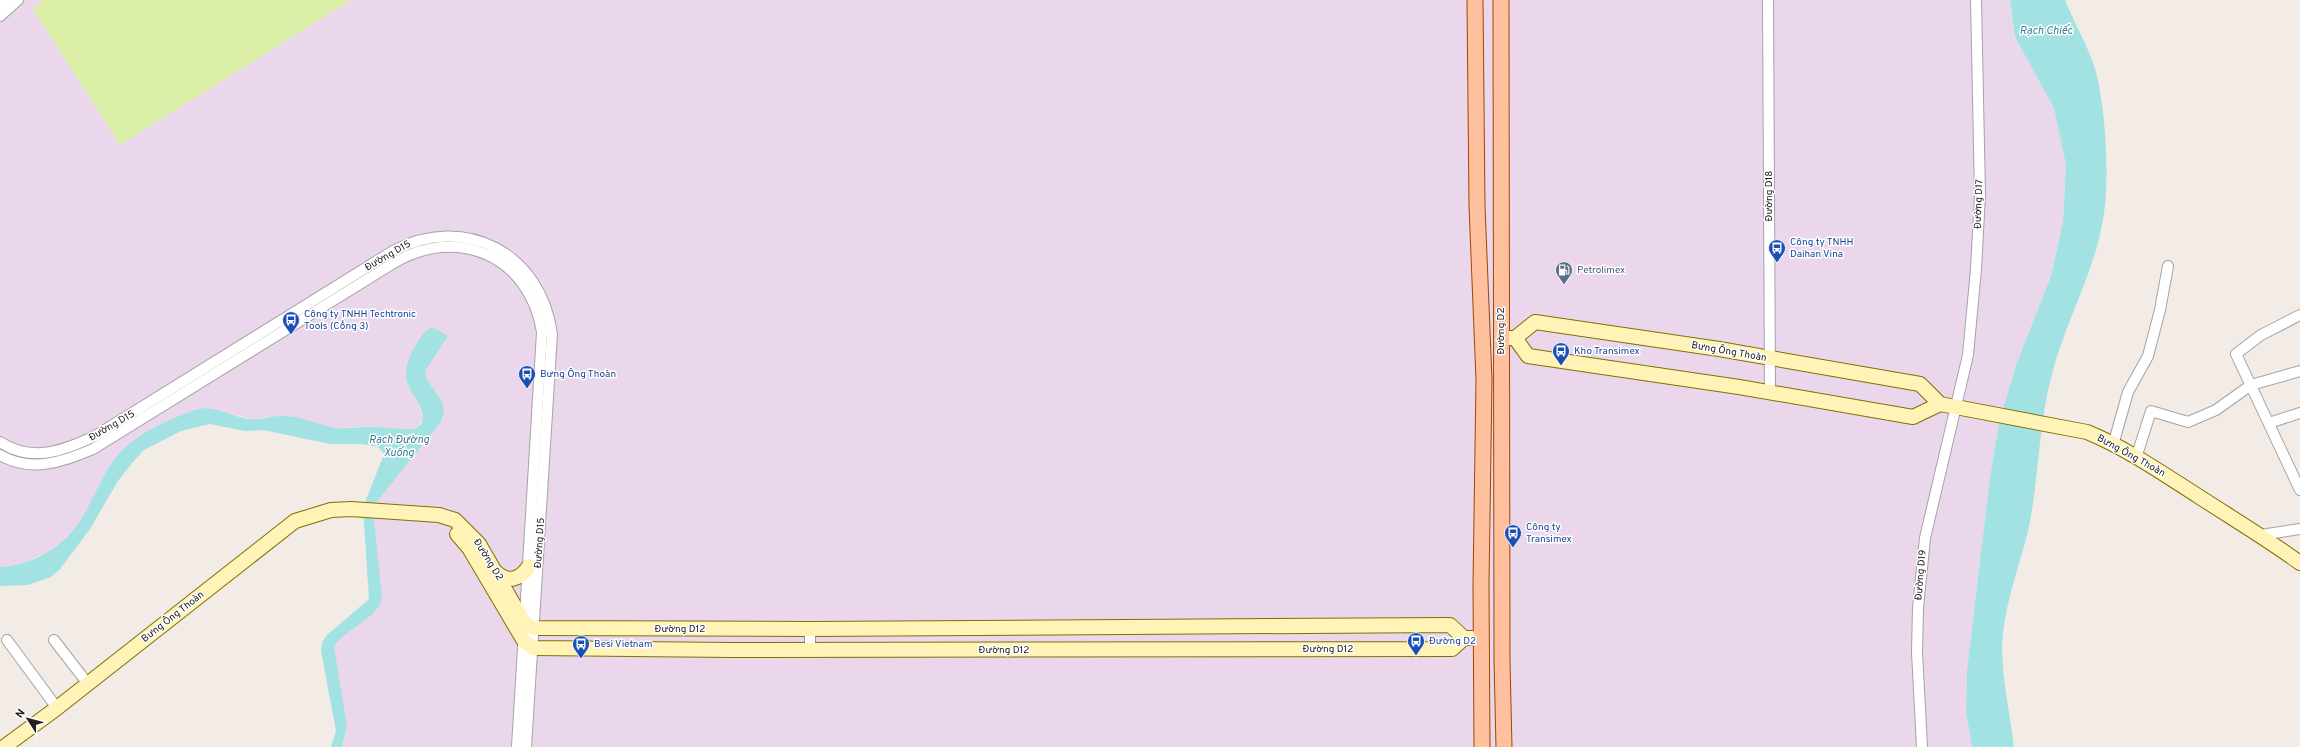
<svg xmlns="http://www.w3.org/2000/svg" width="2300" height="747" viewBox="0 0 2300 747" font-family="Overpass,sans-serif">
<rect width="100%" height="100%" fill="#f2ebe6"/>
<polygon fill="#ebd7eb" points="0,0 2010,0 2015,37 2054,107 2066,165 2063,222 2051,276 2016,365 1999,423 1990,477 1967,671 1966,712 1972,747 342,747 346,733 334,646 339,639 377,609 373,510 375,504 441,422 444,412 442,401 426,378 425,371 436,328 427,330 419,405 423,420 415,429 366,427 338,428 322,426 289,416 252,419 213,409 197,409 138,438 86,510 78,526 60,546 21,564 0,567"/>
<polygon fill="#dbefa8" points="43,0 351,0 120,145 33,9"/>
<g fill="#a3e2e3">
<path d="M2010 0H2065C2073 20 2084 39 2092 60 2105 93 2109 169 2105 205 2099 267 2065 319 2051 378 2038 428 2039 481 2028 531 2020 564 2007 598 2003 632 1999 667 2010 712 2014 747H1972L1966 712 1967 671 1990 477 1999 423 2016 365 2051 276 2063 222 2066 165 2054 108 2015 37Z"/>
<path d="M432 327 448 336 425 371 426 378 442 401 444 412 441 422 375 504 373 510 382 599C377 618 346 629 334 646L347 726 342 747H331L336 731 321 651 322 643 326 636 369 599 363 508 384 454 379 448 375 446 362 444H330L263 430 245 431 210 424 181 431 144 450 132 463 118 481 90 529 60 569 51 577 28 585 0 586V567C16 566 32 561 46 553 85 532 90 494 114 460 132 435 167 420 195 410 214 403 233 418 251 419 263 420 275 415 287 416 304 417 320 426 337 428 347 429 357 427 367 427 383 427 399 429 415 429L422 423C428 395 390 391 414 348 419 339 423 332 432 327Z"/>
</g>
<g fill="none" stroke-linecap="round" stroke-linejoin="round">
<g stroke="#a4a4a4" stroke-width="12">
<g id="street">
<polyline points="1768,0 1770,392"/>
<polyline points="0,4 5,0"/>
<polyline points="0,16 18,0"/>
<polyline points="2300,315 2261,335 2236,354 2300,490"/>
<polyline points="2269,423 2300,413"/>
<path d="M0 442C32 463 63 451 95 436L393 251C465 213 541 253 552 334L526 747"/>
<polyline points="2113,445 2128,392 2148,356 2160,310 2168,266"/>
<path d="M0 455C31 473 63 462 93 449L392 264C457 224 530 256 542 332L517 747"/>
<polyline points="2136,458 2151,411 2188,422 2216,410 2251,385 2300,371"/>
<polyline points="2261,535 2300,529"/>
<polyline points="7,640 57,708"/>
<polyline points="54,640 88,684"/>
<polyline points="810,650 810,629"/>
<polyline points="1922,747 1917,652 1918,608 1925,538 1968,355 1976,269 1980,195 1976,0"/>
</g>
</g>
<g stroke="#7f7100" stroke-width="16">
<g id="secondary">
<polyline points="1506,338 1515,338 1535,322 1719,349 1920,384 1940,404"/>
<path d="M1515 338 1528 356 1739 387 1913 417 1940 404 2087 432C2126 448 2162 473 2198 496 2232 518 2267 539 2300 563"/>
<polyline points="457,534 469,548 524,641 533,648 732,650 1452,649 1464,638 1472,638"/>
<path d="M496 572C508 584 521 579 529 566"/>
<polyline points="4,747 57,708 295,521 331,510 351,509 439,515 455,520 479,544 525,624 534,628 810,629 1450,625 1464,638"/>
</g>
</g>
<g stroke="#9d4700" stroke-width="17">
<g id="primary">
<polyline points="1475,0 1477,206 1484,380 1481,585 1482,747"/>
<polyline points="1501,0 1502,661 1504,747"/>
</g>
</g>
<use href="#street" stroke="#fff" stroke-width="10"/>
<use href="#secondary" stroke="#fff3b7" stroke-width="14"/>
<use href="#primary" stroke="#ffc09e" stroke-width="15"/>
</g>
<defs>
<g id="bus-pin" transform="scale(0.9)"><path d="M0 17L-7.5 6A9.5 9.5 0 1 1 7.5 6Z" fill="#1a4fb4" stroke="#fff"/><path d="M-5-6H5V4H4V6H2V4H-2V6H-4V4H-5ZM-3.5-4V0h7V-4ZM-3.5 1.2v1.5H-2V1.2ZM2 1.2v1.5H3.5V1.2Z" fill="#fff"/></g>
<g id="fuel-pin" transform="scale(0.9)"><path d="M0 17L-7.5 6A9.5 9.5 0 1 1 7.5 6Z" fill="#5c6f8a" stroke="#fff"/><path d="M-5.5-6h7V0h2V4h1.3V-2.5L3-4.5l.8-.8L6-3V5H2.5V1h-1V6h-7ZM-4.2-4.7v3.2H.2V-4.7Z" fill="#fff"/></g>
</defs>
<g fill-rule="evenodd">
<use href="#bus-pin" x="1777" y="248"/>
<use href="#fuel-pin" x="1564" y="270"/>
<use href="#bus-pin" x="291" y="320"/>
<use href="#bus-pin" x="1561" y="351"/>
<use href="#bus-pin" x="527" y="374"/>
<use href="#bus-pin" x="1513" y="533"/>
<use href="#bus-pin" x="1416" y="641"/>
<use href="#bus-pin" x="581" y="644"/>
</g>
<g text-anchor="middle" dominant-baseline="central" stroke-width="3" stroke-linejoin="round" paint-order="stroke">
<g font-size="10" fill="#202020" stroke="#fff">
<text transform="translate(1769 196) rotate(-90)">Đường D18</text>
<text transform="translate(1979 204) rotate(-88)">Đường D17</text>
<text transform="translate(388 256) rotate(-30)">Đường D15</text>
<text transform="translate(1501 331) rotate(-90)">Đường D2</text>
<text transform="translate(1729 352) rotate(10)">Bưng Ông Thoàn</text>
<text transform="translate(112 426) rotate(-30)">Đường D15</text>
<text transform="translate(2131 456) rotate(29)">Bưng Ông Thoàn</text>
<text transform="translate(540 543) rotate(-86)">Đường D15</text>
<text transform="translate(488 560) rotate(58)">Đường D2</text>
<text transform="translate(1921 575) rotate(-85)">Đường D19</text>
<text transform="translate(173 617) rotate(-38)">Bưng Ông Thoàn</text>
<text x="680" y="629">Đường D12</text>
<text x="1328" y="649">Đường D12</text>
<text x="1004" y="650">Đường D12</text>
</g>
<g font-size="10" fill="#164399" stroke="#fff" text-anchor="start">
<text x="1790" y="242">Công ty TNHH<tspan x="1790" dy="12">Daihan Vina</tspan></text>
<text x="304" y="314">Công ty TNHH Techtronic<tspan x="304" dy="12">Tools (Cổng 3)</tspan></text>
<text x="1574" y="351">Kho Transimex</text>
<text x="540" y="374">Bưng Ông Thoàn</text>
<text x="1526" y="527">Công ty<tspan x="1526" dy="12">Transimex</tspan></text>
<text x="1429" y="641">Đường D2</text>
<text x="594" y="644">Besi Vietnam</text>
</g>
<g font-size="10" fill="#4e5e75" stroke="#fff" text-anchor="start">
<text x="1577" y="270">Petrolimex</text>
</g>
<g font-size="11" font-style="italic" fill="#397d97" stroke="#fff">
<text x="2046" y="31">Rạch Chiếc</text>
<text x="399" y="440">Rạch Đường<tspan x="399" dy="13">Xuống</tspan></text>
</g>
</g>
<g transform="translate(28 719) rotate(306)" stroke="#ffffff" stroke-width="3" paint-order="stroke">
<path d="M0-3L7 15L0 10L-7 15Z" fill="#202020"/>
<text y="-6" font-size="11" font-weight="bold" text-anchor="middle" fill="#202020">N</text>
</g>
</svg>
